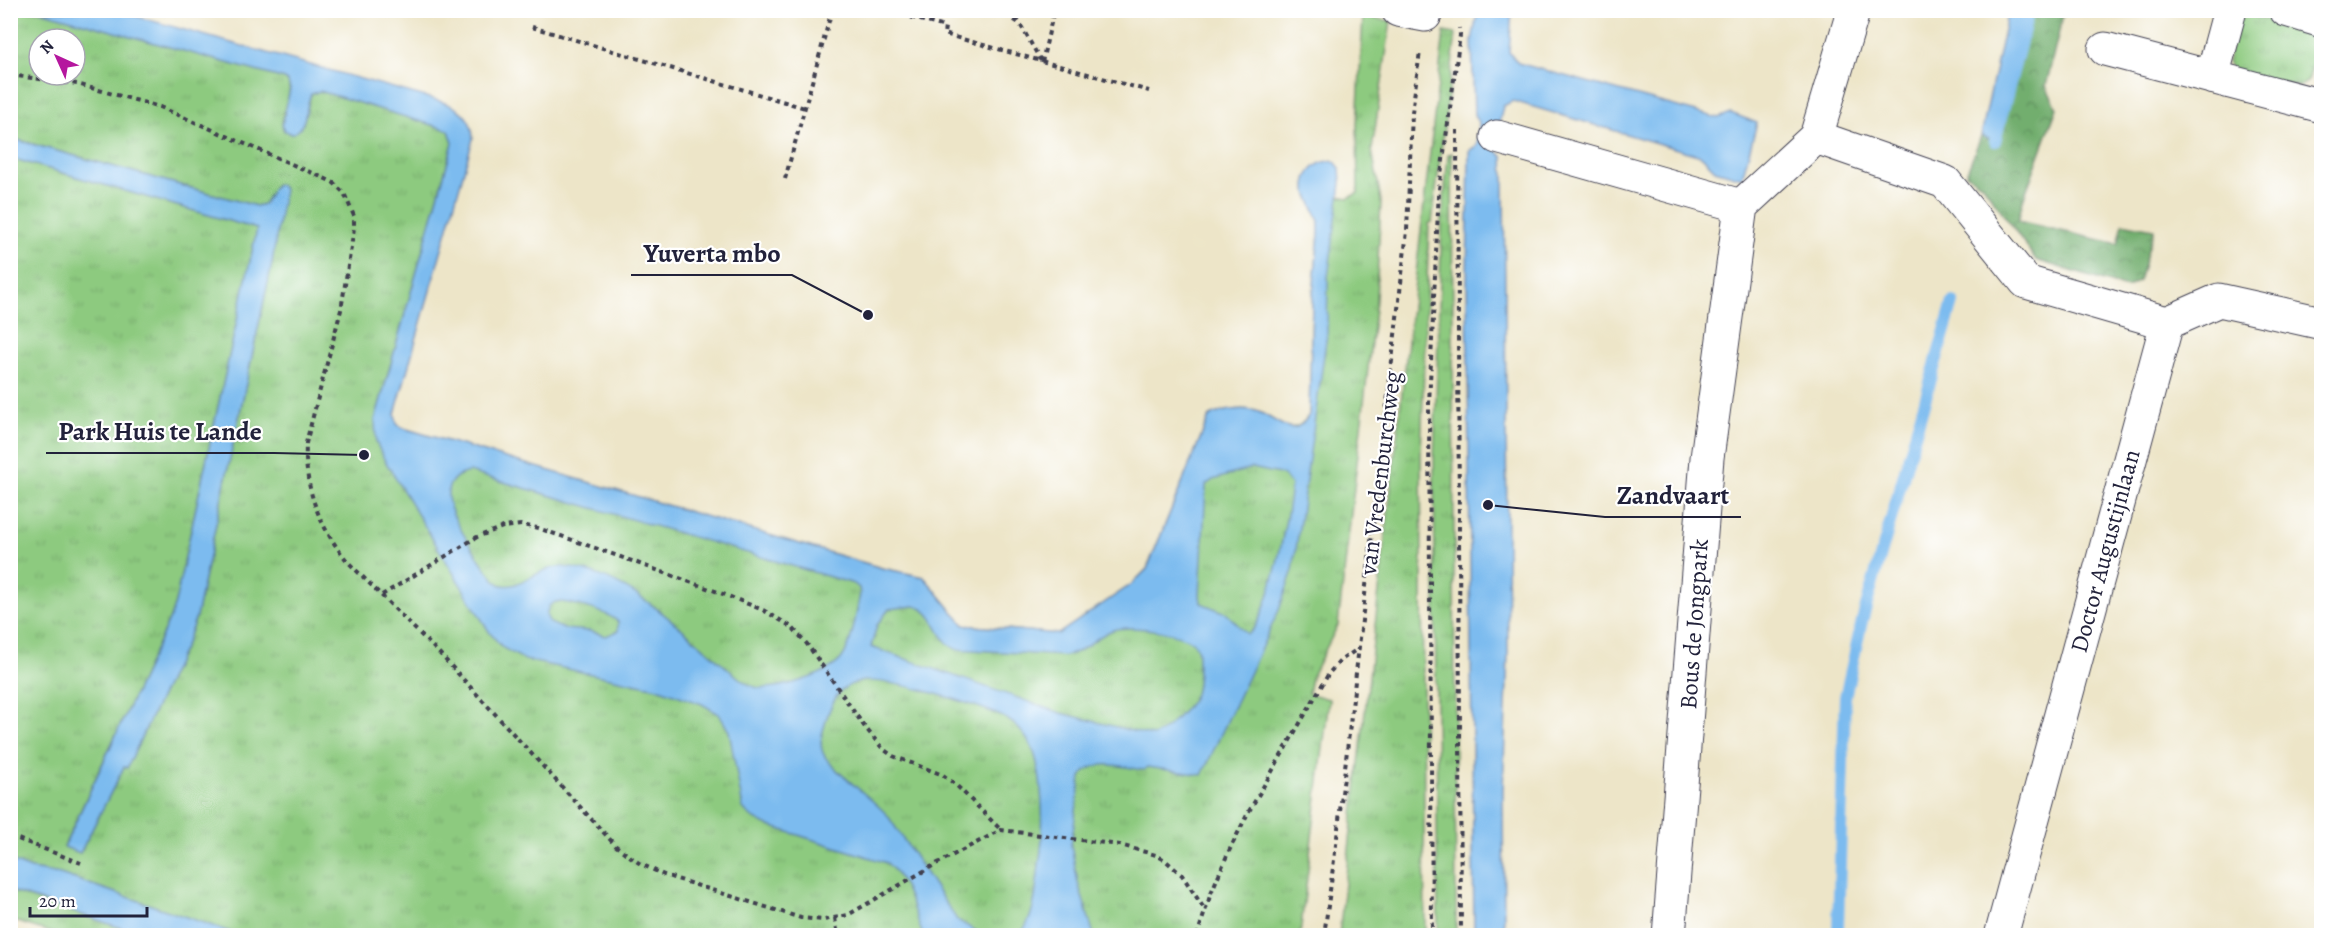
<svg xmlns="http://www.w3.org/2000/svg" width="2332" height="946" font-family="Alegreya,serif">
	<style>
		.grass { fill: url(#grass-tufts); stroke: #58765d; stroke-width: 1.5; fill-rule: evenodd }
		.forest { fill: url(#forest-crowns); stroke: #4a6854; stroke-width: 1.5 }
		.water { fill: #7cbbef; stroke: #4f6e95; stroke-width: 1.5; fill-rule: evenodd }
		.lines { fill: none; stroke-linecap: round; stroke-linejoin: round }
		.stream { stroke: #7cbbef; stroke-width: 12 }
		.minor-casing { stroke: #403f50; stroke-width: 35 }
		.path { stroke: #403f50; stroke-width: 4; stroke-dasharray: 4.5 4.5; stroke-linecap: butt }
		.minor { stroke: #fff; stroke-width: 33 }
		.labels { text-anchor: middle; stroke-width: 4.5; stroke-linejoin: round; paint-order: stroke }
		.street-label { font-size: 24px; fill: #22223b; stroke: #fff }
		.leader { fill: none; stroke: #22223b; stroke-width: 2 }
		.callout-dot { fill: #22223b; stroke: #fff; stroke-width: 2 }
		.callout-label { font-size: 26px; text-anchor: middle; font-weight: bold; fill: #22223b; stroke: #fff; stroke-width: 4.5; stroke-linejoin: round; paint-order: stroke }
	</style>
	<defs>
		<pattern id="grass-tufts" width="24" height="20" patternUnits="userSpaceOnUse" patternTransform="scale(1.5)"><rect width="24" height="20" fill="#8dca7f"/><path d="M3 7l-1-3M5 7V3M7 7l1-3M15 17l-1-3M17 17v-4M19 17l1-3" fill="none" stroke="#79ad6f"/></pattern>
		<pattern id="forest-crowns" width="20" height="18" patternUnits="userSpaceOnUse" patternTransform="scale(1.5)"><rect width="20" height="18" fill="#72ae6e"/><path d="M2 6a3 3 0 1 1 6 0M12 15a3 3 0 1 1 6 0" fill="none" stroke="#5d8d5c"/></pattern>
	</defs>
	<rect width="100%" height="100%" fill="#fff"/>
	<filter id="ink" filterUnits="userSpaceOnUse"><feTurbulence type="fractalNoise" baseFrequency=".0167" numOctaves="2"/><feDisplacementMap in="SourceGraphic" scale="12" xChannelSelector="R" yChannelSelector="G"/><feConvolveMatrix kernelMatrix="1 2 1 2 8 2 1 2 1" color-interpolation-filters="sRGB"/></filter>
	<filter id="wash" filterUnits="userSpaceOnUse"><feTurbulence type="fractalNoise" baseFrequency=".008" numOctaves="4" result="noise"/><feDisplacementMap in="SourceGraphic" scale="24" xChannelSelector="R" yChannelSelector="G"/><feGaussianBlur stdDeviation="1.35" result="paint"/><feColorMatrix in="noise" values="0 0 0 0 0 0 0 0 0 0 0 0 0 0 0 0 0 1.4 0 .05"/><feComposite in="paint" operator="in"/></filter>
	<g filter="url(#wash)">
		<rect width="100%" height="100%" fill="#ede5c8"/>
		<g class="grass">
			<path d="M 10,11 L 40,11 L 285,79 L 288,82 C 294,98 277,114 284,131 L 303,124 L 311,94 L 320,91 L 449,130 L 453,143 L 375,420 L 395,414 L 395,422 L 403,428 L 882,568 L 924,577 L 964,625 L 1058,634 L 1132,584 L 1147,569 L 1209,417 C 1220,410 1244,407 1256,411 C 1278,418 1291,442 1309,415 L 1312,304 L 1319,234 L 1319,221 L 1306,190 L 1306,179 L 1316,166 L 1332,160 L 1340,168 L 1339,196 L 1348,198 L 1358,193 L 1357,125 L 1363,17 L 1391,21 L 1372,150 L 1381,201 L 1376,300 L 1338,625 L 1311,678 L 1308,693 L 1329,699 L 1300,935 L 239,935 L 60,874 L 31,869 L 11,861 L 11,158 L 257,229 L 175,603 L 170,618 L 64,846 L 80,853 L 124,767 L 127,768 L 185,646 L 196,617 L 272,263 L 283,187 L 275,185 L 264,204 L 256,206 L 11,138 ZM 39,39 L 75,39 L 75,75 L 39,75 Z"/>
			<path d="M 2249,15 L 2314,32 L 2319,42 L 2308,81 L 2299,87 L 2232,70 L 2227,62 L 2239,19 Z"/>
			<path d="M 1444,32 L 1456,34 L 1432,222 L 1429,224 L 1421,454 L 1425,935 L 1339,935 Z"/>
			<path d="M 1452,153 L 1456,935 L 1438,936 L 1434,461 L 1442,220 L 1448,155 Z"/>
			<path d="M 10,891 L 142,935 L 59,935 L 11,920 Z"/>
		</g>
		<path class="forest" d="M 2029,11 L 2064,11 L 2046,86 L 2057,108 L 2023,200 L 2018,221 L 2118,244 L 2123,223 L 2154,229 L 2139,281 L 2126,288 L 2036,260 L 1983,185 L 1966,174 L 1981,136 L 1995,140 Z"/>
		<g class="water">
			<path d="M 40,11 L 117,11 L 433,99 C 455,105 473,114 473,139 L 395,414 L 397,424 L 403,428 L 882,568 L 924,577 L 964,625 L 1058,634 L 1132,584 L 1147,569 L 1209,417 C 1220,410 1244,407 1256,411 C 1277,418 1293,443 1309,415 L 1312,304 L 1319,234 L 1319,221 L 1306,190 L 1306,179 C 1311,167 1322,159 1335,162 L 1340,168 L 1341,183 L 1328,277 L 1327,334 L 1293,570 L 1279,610 L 1202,775 L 1147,767 L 1144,770 C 1125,768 1093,756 1081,777 L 1071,845 L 1078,883 L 1094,935 L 1019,935 C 1037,917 1036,882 1040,858 C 1044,831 1044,765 1029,742 C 1024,734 1015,724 1007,719 C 984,706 883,675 858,682 C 839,687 833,700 827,717 C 824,729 818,741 823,753 C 830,769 873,798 888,816 L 957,920 L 983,935 L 923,935 C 913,911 907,881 887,863 L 766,825 L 751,817 L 743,808 L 729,731 L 719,714 L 702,704 L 657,688 L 525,660 L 503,648 L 490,633 L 385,461 L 376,442 L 375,420 L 453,143 L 449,130 L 320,91 L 311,94 C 305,108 307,130 291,134 L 284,130 L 282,125 L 290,89 L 288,82 L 285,79 ZM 1252,468 L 1284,475 L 1291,485 C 1289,509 1269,626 1247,634 L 1226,613 L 1201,603 L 1200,595 L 1206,485 L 1213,480 ZM 469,472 L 854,584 L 859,588 L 860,594 C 857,610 852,645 842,658 C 829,675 781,689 760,688 C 751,687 745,683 739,678 C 689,637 630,572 563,567 C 540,565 518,592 499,584 C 488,574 481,561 473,549 C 460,529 426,481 469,472 ZM 555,602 C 569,601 609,612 618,622 L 618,631 L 606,636 L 590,631 L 564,629 L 550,623 L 546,615 L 549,606 ZM 914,606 C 936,609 937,641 956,649 L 1064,656 C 1084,653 1095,636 1113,630 C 1129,624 1188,632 1197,647 C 1199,657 1198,685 1195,694 C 1190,706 1164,734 1152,736 L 1061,713 L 871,647 L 877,625 L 889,609 Z"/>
			<path d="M 1478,11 L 1512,11 L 1509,52 L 1518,63 L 1718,118 L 1731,113 L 1757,123 L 1742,178 L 1715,170 L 1701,156 L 1513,101 L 1503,106 L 1494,148 L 1503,157 L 1504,178 L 1508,653 L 1503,791 L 1504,936 L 1474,935 L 1467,283 L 1469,151 L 1477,145 L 1479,123 L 1474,116 L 1472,40 Z"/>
			<path d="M 2008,11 L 2029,11 L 1995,141 L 1981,136 Z"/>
			<path d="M 10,138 L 256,206 L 264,204 L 275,185 L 280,185 L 284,189 L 272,263 L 196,617 L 185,646 L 127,768 L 124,767 L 80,853 L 64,847 L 170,618 L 175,603 L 257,229 L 11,158 Z"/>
			<path d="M 11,861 L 31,869 L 60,874 L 239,935 L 142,935 L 11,891 Z"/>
		</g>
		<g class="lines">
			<g class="stream">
				<path d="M 1995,141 L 2029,10"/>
				<path d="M 1838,928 L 1845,697 L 1862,621 L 1953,302"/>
			</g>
		</g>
	</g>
	<g filter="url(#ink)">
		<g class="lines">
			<defs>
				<g id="minor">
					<path d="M 1398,10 L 1425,15 L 1426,10"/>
					<path d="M 2286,10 L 2322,21"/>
					<path d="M 2105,49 L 2322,106"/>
					<path d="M 2212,77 L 2230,10"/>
					<path d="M 1497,137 L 1741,206"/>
					<path d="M 1816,137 L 1853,12 L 1851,10"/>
					<path d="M 1669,936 L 1707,458 L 1741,206 L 1816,137 L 1945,182 L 2026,282 L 2167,323"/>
					<path d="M 2001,936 L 2167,323 L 2219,300 L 2322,323"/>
				</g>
			</defs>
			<use href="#minor" class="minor-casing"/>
			<g class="path">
				<path d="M 885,10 L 945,27 L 944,34 L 1149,91"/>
				<path d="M 999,10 L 1019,23"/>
				<path d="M 1012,10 L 1041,61"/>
				<path d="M 532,27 L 805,108"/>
				<path d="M 1042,62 L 1054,10"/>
				<path d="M 10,75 L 77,84 L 160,107 L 326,179 L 334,183 L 344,193 L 354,216 L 354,228 L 341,310 L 306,443 C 304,488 319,527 348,562 L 441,655 L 616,846 L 639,863 L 664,875 L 801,918 L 824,920 L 848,915 L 936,864 L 1001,830 L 1120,845 L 1156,855 L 1165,860 L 1182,875 L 1205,910"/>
				<path d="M 1457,130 L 1461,936"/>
				<path d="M 785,179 L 832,10"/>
				<path d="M 382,595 L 477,537 L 503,527 L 521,525 L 538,528 L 601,550 L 718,592 L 763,610 L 792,627 L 807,644 L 864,726 L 883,749 L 893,756 L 943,775 L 956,785 L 1001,830"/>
				<path d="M 10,836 L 81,863"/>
				<path d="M 835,918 L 838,936"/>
				<path d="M 1197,936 L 1211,893 L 1228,853 L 1248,813 L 1329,673 L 1341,660 L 1359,648"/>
				<path d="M 1324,936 L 1337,837 L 1407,231 L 1412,113 L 1420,51"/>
				<path d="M 1432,936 L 1429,404 L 1439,189 L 1460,35 L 1459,28"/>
			</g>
			<use href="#minor" class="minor"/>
		</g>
	</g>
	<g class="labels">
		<g class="street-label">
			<text transform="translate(1380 473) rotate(-83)" y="8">van Vredenburchweg</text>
			<text transform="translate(2105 551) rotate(-75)" y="8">Doctor Augustijnlaan</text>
			<text transform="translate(1694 624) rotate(-86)" y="8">Bous de Jongpark</text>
		</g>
	</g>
	<path class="leader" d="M868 315L792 275H631M364 455L274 453H46M1488 505L1605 517H1741"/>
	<g class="callout-dot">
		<circle cx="868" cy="315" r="6"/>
		<circle cx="364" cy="455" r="6"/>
		<circle cx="1488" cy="505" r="6"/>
	</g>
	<g class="callout-label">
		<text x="712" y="262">Yuverta mbo</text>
		<text x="160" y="440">Park Huis te Lande</text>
		<text x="1673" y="504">Zandvaart</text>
	</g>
	<rect width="2332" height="946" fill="none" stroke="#fff" stroke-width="36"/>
	<g transform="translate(57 57) rotate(315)"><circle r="28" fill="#ffffff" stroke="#a7a7b1" stroke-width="1.5"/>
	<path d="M0-4.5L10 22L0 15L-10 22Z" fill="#b5179e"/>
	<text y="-9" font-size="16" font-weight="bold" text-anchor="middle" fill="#22223b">N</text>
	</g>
	<path d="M30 907v9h117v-9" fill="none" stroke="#22223b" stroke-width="3"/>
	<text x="39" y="907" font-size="18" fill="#22223b" stroke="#ffffff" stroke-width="4.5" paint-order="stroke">20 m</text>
</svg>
